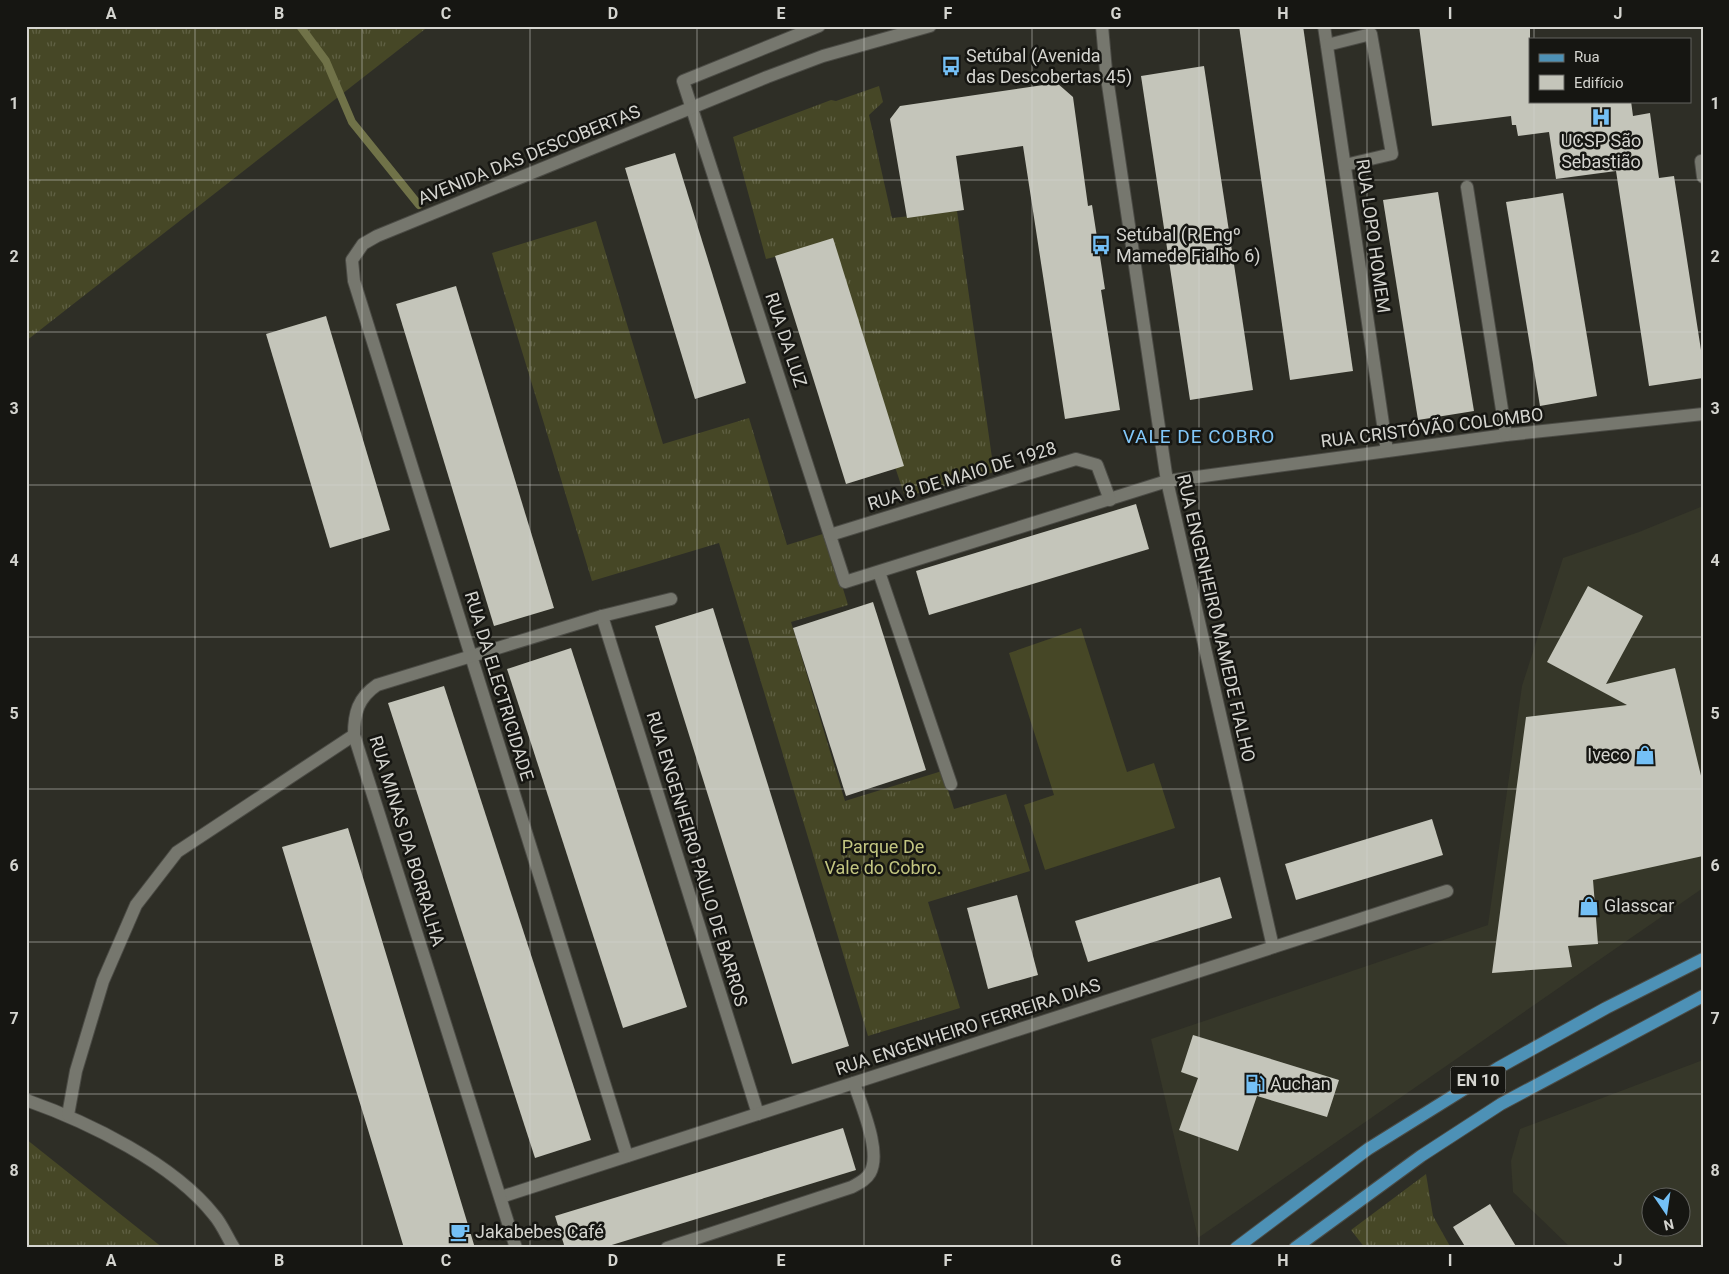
<svg xmlns="http://www.w3.org/2000/svg" width="1729" height="1274" font-family="Roboto,sans-serif">
	<style>
		.built { fill: #363729; fill-rule: evenodd }
		.grass { fill: url(#grass-tufts) }
		.pitch { fill: #464726 }
		.lines { fill: none; stroke-linecap: round; stroke-linejoin: round }
		.stream { stroke: #707248; stroke-width: 8 }
		.building { fill: #c4c5ba }
		.minor-casing { stroke: #4b4b45; stroke-width: 14 }
		.major-casing { stroke: #4b4b45; stroke-width: 14 }
		.minor { stroke: #76776e; stroke-width: 12 }
		.major { stroke: #4d91b6; stroke-width: 12 }
		.grid { fill: none; stroke: #d5d5d0; stroke-width: 1; stroke-opacity: 0.55 }
		.labels { text-anchor: middle; stroke-width: 5; stroke-linejoin: round; paint-order: stroke }
		.shield { fill: #161612; stroke: #9c9c97; stroke-width: 1 }
		.shield-label { font-size: 16px; font-weight: bold; fill: #d5d5d0 }
		.poi-label { font-size: 18px; fill: #d5d5d0; stroke: #161612; text-anchor: start }
		.street-label { font-size: 18px; fill: #d5d5d0; stroke: #161612 }
		.park-label { font-size: 18px; fill: #c3c681; stroke: #161612 }
		.neighbourhood-label { font-size: 19px; letter-spacing: 1px; fill: #82c8fa; stroke: #161612 }
		.neatline { fill: none; stroke: #d5d5d0; stroke-width: 2 }
		.grid-label { font-size: 16px; text-anchor: middle; font-weight: bold; fill: #d5d5d0 }
	</style>
	<defs>
		<pattern id="grass-tufts" width="24" height="20" patternUnits="userSpaceOnUse" patternTransform="scale(1.25)"><rect width="24" height="20" fill="#464726"/><path d="M3 7l-1-3M5 7V3M7 7l1-3M15 17l-1-3M17 17v-4M19 17l1-3" fill="none" stroke="#606144"/></pattern>
	</defs>
	<rect width="100%" height="100%" fill="#2e2e26"/>
	<g class="built">
		<path d="M 1703,506 L 1703,888 L 1198,1238 L 1151,1039 L 1488,925 L 1522,686 L 1563,558 L 1639,532 Z"/>
		<path d="M 1703,1060 L 1703,1248 L 1571,1248 L 1513,1192 L 1511,1161 L 1520,1129 ZM 1652,1196 L 1682,1196 L 1682,1226 L 1652,1226 Z"/>
	</g>
	<g class="grass">
		<path d="M 26,26 L 429,26 L 26,341 Z"/>
		<path d="M 879,86 L 883,102 L 869,115 L 892,218 L 957,211 L 994,472 L 905,497 L 822,246 L 766,259 L 733,137 L 831,100 L 836,101 Z"/>
		<path d="M 596,221 L 663,444 L 749,418 L 787,545 L 826,533 L 848,605 L 791,622 L 845,801 L 942,771 L 954,809 L 1006,794 L 1030,871 L 928,902 L 960,1008 L 868,1036 L 719,543 L 592,581 L 492,253 Z"/>
		<path d="M 26,1139 L 163,1248 L 26,1248 Z"/>
		<path d="M 1426,1174 L 1433,1216 L 1451,1248 L 1365,1248 L 1351,1230 Z"/>
	</g>
	<path class="pitch" d="M 1081,628 L 1127,772 L 1154,763 L 1175,828 L 1045,870 L 1024,805 L 1054,795 L 1009,653 Z"/>
	<g class="lines">
		<path class="stream" d="M 300,26 L 326,61 L 352,122 L 419,205"/>
	</g>
	<g class="building">
		<path d="M 1239,26 L 1303,26 L 1353,371 L 1290,380 Z"/>
		<path d="M 1419,26 L 1530,26 L 1530,101 L 1631,101 L 1633,116 L 1650,113 L 1659,178 L 1674,176 L 1703,363 L 1703,378 L 1649,386 L 1616,171 L 1556,179 L 1549,132 L 1518,136 L 1516,125 L 1512,125 L 1511,116 L 1432,126 Z"/>
		<path d="M 1204,66 L 1253,390 L 1190,400 L 1141,76 Z"/>
		<path d="M 1057,83 L 1073,97 L 1088,206 L 1092,205 L 1105,289 L 1101,290 L 1120,410 L 1065,419 L 1023,146 L 956,156 L 964,210 L 907,218 L 890,119 L 900,106 Z"/>
		<path d="M 675,153 L 746,383 L 695,399 L 625,168 Z"/>
		<path d="M 1438,192 L 1474,411 L 1418,420 L 1383,200 Z"/>
		<path d="M 1563,193 L 1597,396 L 1540,406 L 1506,202 Z"/>
		<path d="M 833,238 L 904,466 L 846,484 L 775,256 Z"/>
		<path d="M 456,286 L 554,608 L 494,626 L 396,304 Z"/>
		<path d="M 326,316 L 390,530 L 330,548 L 266,334 Z"/>
		<path d="M 1136,504 L 1149,549 L 929,615 L 916,571 Z"/>
		<path d="M 1588,586 L 1643,616 L 1606,684 L 1675,668 L 1703,784 L 1703,856 L 1593,880 L 1598,944 L 1568,946 L 1572,967 L 1492,973 L 1526,717 L 1627,705 L 1547,662 Z"/>
		<path d="M 873,602 L 926,770 L 846,796 L 793,628 Z"/>
		<path d="M 713,608 L 849,1046 L 792,1064 L 655,626 Z"/>
		<path d="M 571,648 L 687,1007 L 623,1028 L 507,669 Z"/>
		<path d="M 444,686 L 591,1140 L 535,1158 L 388,703 Z"/>
		<path d="M 1432,819 L 1443,855 L 1296,900 L 1285,864 Z"/>
		<path d="M 348,828 L 403,1010 L 475,1248 L 404,1248 L 282,847 Z"/>
		<path d="M 1220,877 L 1232,918 L 1088,962 L 1075,921 Z"/>
		<path d="M 1017,895 L 1038,975 L 988,989 L 967,908 Z"/>
		<path d="M 1193,1035 L 1339,1080 L 1327,1117 L 1257,1096 L 1238,1151 L 1179,1130 L 1198,1078 L 1181,1072 Z"/>
		<path d="M 843,1128 L 856,1170 L 602,1248 L 565,1248 L 555,1216 Z"/>
		<path d="M 1490,1204 L 1517,1248 L 1466,1248 L 1453,1227 Z"/>
	</g>
	<g class="lines">
		<defs>
			<g id="minor">
				<path d="M 819,26 L 683,81 L 845,582 L 1167,481 L 1506,435 L 1703,414"/>
				<path d="M 1102,26 L 1106,71 L 1167,481 L 1273,947"/>
				<path d="M 1324,26 L 1387,451"/>
				<path d="M 1327,45 L 1371,34 L 1392,154 L 1345,165"/>
				<path d="M 1701,161 L 1703,177"/>
				<path d="M 1467,187 L 1506,435"/>
				<path d="M 830,535 L 1076,459 L 1097,465 L 1110,500"/>
				<path d="M 879,572 L 951,784"/>
				<path d="M 602,616 L 758,1114"/>
				<path d="M 26,1100 C 88,1122 173,1163 214,1215 C 222,1224 227,1237 234,1248"/>
				<path d="M 68,1115 L 76,1071 L 103,981 L 136,905 L 177,852 L 354,735"/>
				<path d="M 627,1156 L 354,281 L 352,260 L 363,244 L 377,236 L 767,77 L 823,56 L 930,26"/>
				<path d="M 501,1197 L 1447,891"/>
				<path d="M 516,1248 L 354,735 C 354,713 358,698 377,685 L 602,616 L 671,599"/>
				<path d="M 667,1248 L 852,1187 C 859,1183 866,1180 870,1173 C 882,1152 861,1105 854,1083"/>
			</g>
			<g id="major">
				<path d="M 1236,1248 L 1368,1149 L 1498,1068 L 1606,1008 L 1703,959"/>
				<path d="M 1295,1248 L 1421,1156 L 1501,1104 L 1703,996"/>
			</g>
		</defs>
		<use href="#minor" class="minor-casing"/>
		<use href="#major" class="major-casing"/>
		<use href="#minor" class="minor"/>
		<use href="#major" class="major"/>
	</g>
	<path class="grid" d="M 195,26 L 195,1248M 362,26 L 362,1248M 530,26 L 530,1248M 697,26 L 697,1248M 864,26 L 864,1248M 1032,26 L 1032,1248M 1199,26 L 1199,1248M 1367,26 L 1367,1248M 1534,26 L 1534,39M 1534,101 L 1534,1248M 26,180 L 1703,180M 26,332 L 1703,332M 26,485 L 1703,485M 26,637 L 1703,637M 26,789 L 1703,789M 26,942 L 1703,942M 26,1094 L 1703,1094"/>
	<defs>
		<symbol id="bus-bare" viewBox="-9 -9 18 18"><path d="M-5-6H5V4H4V6H2V4H-2V6H-4V4H-5ZM-3.5-4V0h7V-4ZM-3.5 1.2v1.5H-2V1.2ZM2 1.2v1.5H3.5V1.2Z" fill="#74c0f6" stroke="#161612" stroke-width="2.5" paint-order="stroke"/></symbol>
		<symbol id="hospital-bare" viewBox="-9 -9 18 18"><path d="M-5-5h3v3.5h4V-5h3V5h-3V1.5h-4V5h-3Z" fill="#74c0f6" stroke="#161612" stroke-width="2.5" paint-order="stroke"/></symbol>
		<symbol id="shop-bare" viewBox="-9 -9 18 18"><path d="M-5-2.5h2.3a2.7 3.5 0 0 1 5.4 0H5L5.5 6h-11ZM-1.5-2.5h3a1.5 2.3 0 0 0-3 0Z" fill="#74c0f6" stroke="#161612" stroke-width="2.5" paint-order="stroke"/></symbol>
		<symbol id="fuel-bare" viewBox="-9 -9 18 18"><path d="M-5.5-6h7V0h2V4h1.3V-2.5L3-4.5l.8-.8L6-3V5H2.5V1h-1V6h-7ZM-4.2-4.7v3.2H.2V-4.7Z" fill="#74c0f6" stroke="#161612" stroke-width="2.5" paint-order="stroke"/></symbol>
		<symbol id="cafe-bare" viewBox="-9 -9 18 18"><path d="M-5.5-4.5H6V0H3Q3 3.5 0 3.5H-2.5Q-5.5 3.5-5.5 0ZM3-3.2v2h1.7v-2ZM-6 4.5H4V6H-6Z" fill="#74c0f6" stroke="#161612" stroke-width="2.5" paint-order="stroke"/></symbol>
	</defs>
	<g fill-rule="evenodd">
		<use href="#bus-bare" x="937" y="52" width="28" height="28"/>
		<use href="#hospital-bare" x="1587" y="103" width="28" height="28"/>
		<use href="#bus-bare" x="1087" y="231" width="28" height="28"/>
		<use href="#shop-bare" x="1631" y="741" width="28" height="28"/>
		<use href="#shop-bare" x="1575" y="892" width="28" height="28"/>
		<use href="#fuel-bare" x="1241" y="1070" width="28" height="28"/>
		<use href="#cafe-bare" x="446" y="1218" width="28" height="28"/>
	</g>
	<g class="labels">
		<rect class="shield" x="1450.5" y="1066.5" width="55" height="27" rx="4"/>
		<g class="shield-label">
			<text x="1478" y="1086">EN 10</text>
		</g>
		<g class="poi-label">
			<text x="966" y="62">Setúbal (Avenida<tspan x="966" dy="21">das Descobertas 45)</tspan></text>
			<text x="1601" y="147" text-anchor="middle">UCSP São<tspan x="1601" dy="21">Sebastião</tspan></text>
			<text x="1116" y="241">Setúbal (R Engº<tspan x="1116" dy="21">Mamede Fialho 6)</tspan></text>
			<text x="1630" y="761" text-anchor="end">Iveco</text>
			<text x="1604" y="912">Glasscar</text>
			<text x="1270" y="1090">Auchan</text>
			<text x="475" y="1238">Jakabebes Café</text>
		</g>
		<g class="street-label">
			<text transform="translate(529 155) rotate(-22)" y="6">AVENIDA DAS DESCOBERTAS</text>
			<text transform="translate(1373 236) rotate(82)" y="6">RUA LOPO HOMEM</text>
			<text transform="translate(786 340) rotate(72)" y="6">RUA DA LUZ</text>
			<text transform="translate(1432 428) rotate(-7)" y="6">RUA CRISTÓVÃO COLOMBO</text>
			<text transform="translate(962 476) rotate(-17)" y="6">RUA 8 DE MAIO DE 1928</text>
			<text transform="translate(1216 618) rotate(77)" y="6">RUA ENGENHEIRO MAMEDE FIALHO</text>
			<text transform="translate(499 686) rotate(73)" y="6">RUA DA ELECTRICIDADE</text>
			<text transform="translate(407 841) rotate(73)" y="6">RUA MINAS DA BORRALHA</text>
			<text transform="translate(697 859) rotate(73)" y="6">RUA ENGENHEIRO PAULO DE BARROS</text>
			<text transform="translate(968 1027) rotate(-18)" y="6">RUA ENGENHEIRO FERREIRA DIAS</text>
		</g>
		<g class="park-label">
			<text x="883" y="853">Parque De<tspan x="883" dy="21">Vale do Cobro.</tspan></text>
		</g>
		<g class="neighbourhood-label">
			<text x="1199" y="443">VALE DE COBRO</text>
		</g>
	</g>
	<rect width="1729" height="1274" fill="none" stroke="#161612" stroke-width="55"/>
	<rect x="1529" y="38" width="162" height="65" fill="#161612" stroke="#62625e"/>
	<rect x="1539" y="54" width="25" height="8" fill="#4d91b6" stroke="#62625e"/>
	<text x="1574" y="62" font-size="15" fill="#d5d5d0">Rua</text>
	<rect x="1539" y="75" width="25" height="15" fill="#c4c5ba" stroke="#62625e"/>
	<text x="1574" y="88" font-size="15" fill="#d5d5d0">Edifício</text>
	<g transform="translate(1666 1212) rotate(167)"><circle r="24" fill="#161612" stroke="#62625e"/>
	<path d="M0-4L9 19L0 12L-9 19Z" fill="#74c0f6"/>
	<text y="-8" font-size="14" font-weight="bold" text-anchor="middle" fill="#d5d5d0">N</text>
	</g>
	<rect x="28" y="28" width="1674" height="1218" class="neatline"/>
	<g class="grid-label">
		<text x="111" y="19">A</text>
		<text x="279" y="19">B</text>
		<text x="446" y="19">C</text>
		<text x="613" y="19">D</text>
		<text x="781" y="19">E</text>
		<text x="948" y="19">F</text>
		<text x="1116" y="19">G</text>
		<text x="1283" y="19">H</text>
		<text x="1450" y="19">I</text>
		<text x="1618" y="19">J</text>
		<text x="14" y="109">1</text>
		<text x="1715" y="109">1</text>
		<text x="14" y="262">2</text>
		<text x="1715" y="262">2</text>
		<text x="14" y="414">3</text>
		<text x="1715" y="414">3</text>
		<text x="14" y="566">4</text>
		<text x="1715" y="566">4</text>
		<text x="14" y="719">5</text>
		<text x="1715" y="719">5</text>
		<text x="14" y="871">6</text>
		<text x="1715" y="871">6</text>
		<text x="14" y="1024">7</text>
		<text x="1715" y="1024">7</text>
		<text x="14" y="1176">8</text>
		<text x="1715" y="1176">8</text>
		<text x="111" y="1266">A</text>
		<text x="279" y="1266">B</text>
		<text x="446" y="1266">C</text>
		<text x="613" y="1266">D</text>
		<text x="781" y="1266">E</text>
		<text x="948" y="1266">F</text>
		<text x="1116" y="1266">G</text>
		<text x="1283" y="1266">H</text>
		<text x="1450" y="1266">I</text>
		<text x="1618" y="1266">J</text>
	</g>
</svg>
